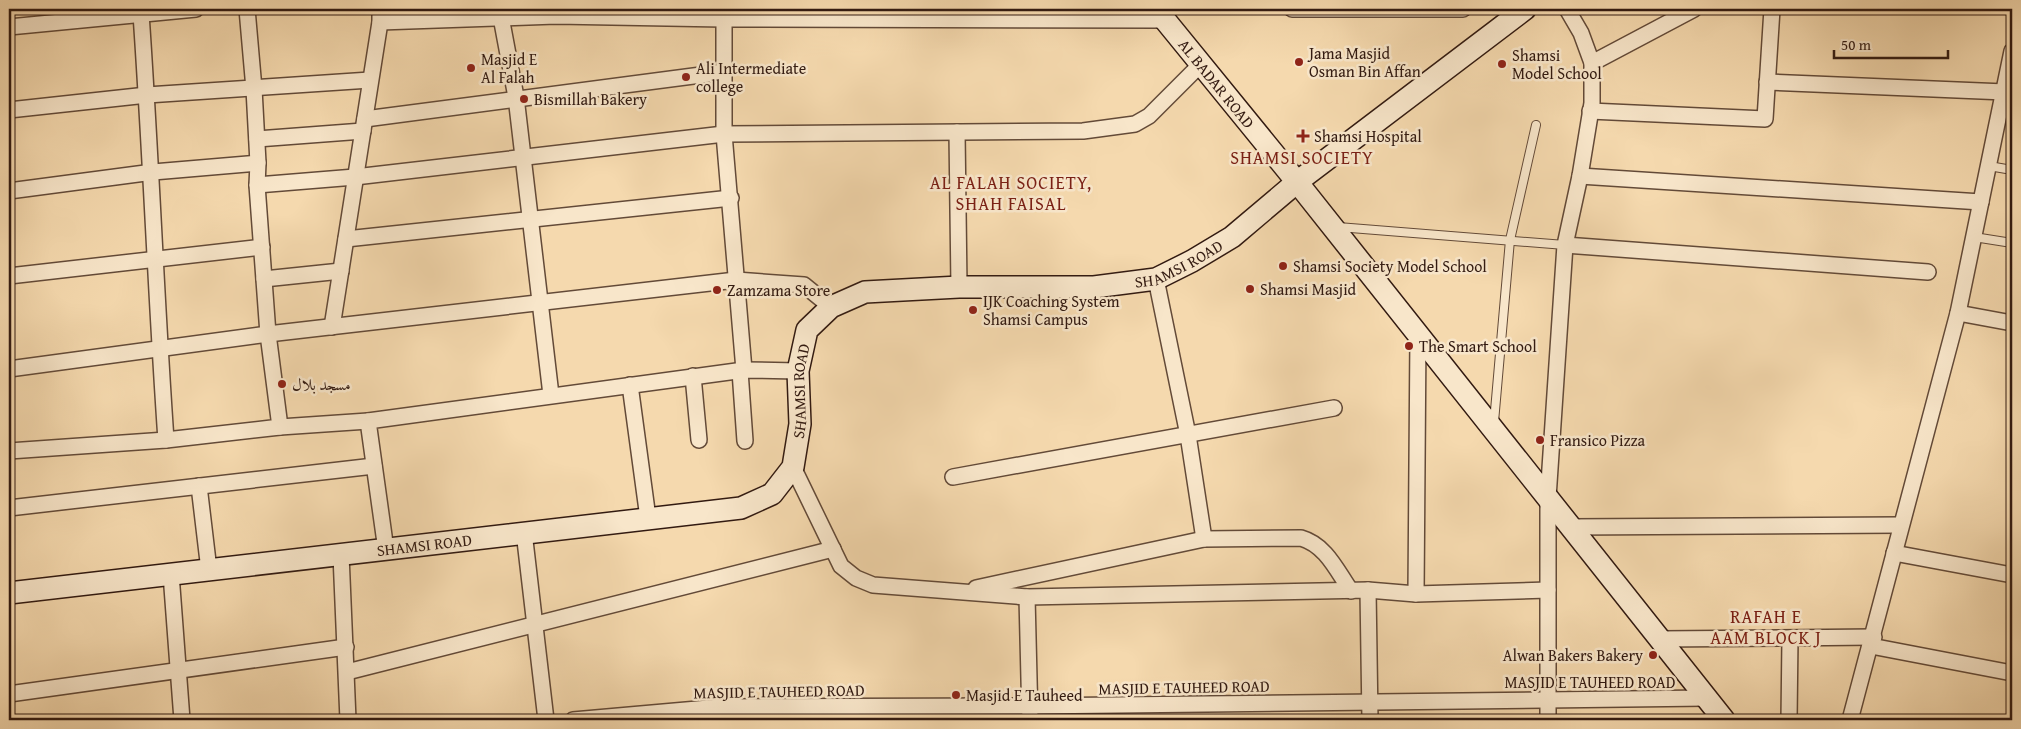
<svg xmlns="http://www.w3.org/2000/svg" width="2021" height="729" font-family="'Gentium Book Plus',Amiri,serif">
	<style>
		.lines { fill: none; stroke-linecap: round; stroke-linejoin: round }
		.lane-casing { stroke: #634a38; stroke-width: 10 }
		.street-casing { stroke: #634a38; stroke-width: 18 }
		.secondary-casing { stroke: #321a11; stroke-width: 24 }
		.lane { stroke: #f8e6ca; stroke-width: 8 }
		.street { stroke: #f8e6ca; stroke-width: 15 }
		.secondary { stroke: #f8e6ca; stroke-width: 21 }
		.poi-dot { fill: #8f2418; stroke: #f8e6ca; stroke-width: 2 }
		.labels { text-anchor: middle; stroke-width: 5; stroke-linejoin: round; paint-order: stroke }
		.poi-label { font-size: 16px; fill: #321a11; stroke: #f8e6ca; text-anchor: start }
		.street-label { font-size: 16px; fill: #321a11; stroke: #f8e6ca }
		.neighbourhood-label { font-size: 18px; letter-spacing: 1px; fill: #7a1f14; stroke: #f8e6ca }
	</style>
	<rect width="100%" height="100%" fill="#f5d9ae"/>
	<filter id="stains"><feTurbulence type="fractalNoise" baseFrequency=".004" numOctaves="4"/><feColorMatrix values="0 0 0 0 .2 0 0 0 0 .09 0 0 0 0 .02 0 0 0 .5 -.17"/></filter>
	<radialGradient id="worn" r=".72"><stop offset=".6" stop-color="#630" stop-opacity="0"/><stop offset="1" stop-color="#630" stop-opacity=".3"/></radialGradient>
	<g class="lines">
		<defs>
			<g id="lane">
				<path d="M 1989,166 L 2012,170"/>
				<path d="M 1338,227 L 1565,245"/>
				<path d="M 1974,237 L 2012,243"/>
				<path d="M 1494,422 L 1510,240 L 1536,125"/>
			</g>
			<g id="street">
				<path d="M 1292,9 L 1463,9"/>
				<path d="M 724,10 L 724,134 L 744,370"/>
				<path d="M 141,14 C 151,156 156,298 166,440"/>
				<path d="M 501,17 L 516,97 L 551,395"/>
				<path d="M 380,22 L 556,16 L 723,19 L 1165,20"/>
				<path d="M 9,27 L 196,9"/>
				<path d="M 1592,63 L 1694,9"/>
				<path d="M 1767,82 L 2005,92"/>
				<path d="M 9,110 L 147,95 L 370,80"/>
				<path d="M 1590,111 L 1765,119 L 1772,9"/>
				<path d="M 365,119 L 724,72"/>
				<path d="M 957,132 L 959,287"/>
				<path d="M 257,139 L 363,131"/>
				<path d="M 1580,176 L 1981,202"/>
				<path d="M 257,185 L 355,177 L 724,134 L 1083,131 L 1135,124 L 1149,116 L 1201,64"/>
				<path d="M 9,191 L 153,172 L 258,163"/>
				<path d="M 346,239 L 731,198"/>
				<path d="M 1565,245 L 1928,272"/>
				<path d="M 9,276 L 262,247"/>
				<path d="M 264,279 L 341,271"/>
				<path d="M 1156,279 L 1188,435 L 1204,539"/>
				<path d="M 1958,313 L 2012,323"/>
				<path d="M 332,327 L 380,22 L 380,9"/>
				<path d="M 9,369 L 268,334 L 736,280 L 804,285 L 831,307"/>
				<path d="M 740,371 L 745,441"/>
				<path d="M 693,376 L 699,440"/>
				<path d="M 630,385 L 648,518"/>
				<path d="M 280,427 L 368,421"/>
				<path d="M 9,451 L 166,440 L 280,427 L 268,334 L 257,185 L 258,163 L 254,89 L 247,9"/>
				<path d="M 793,467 L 841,566 L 856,578 L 873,585 L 1027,597 L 1368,590 L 1416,594 L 1548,590"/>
				<path d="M 953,477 L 1334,408"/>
				<path d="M 199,486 L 209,570"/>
				<path d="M 9,508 L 374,466"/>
				<path d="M 1571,527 L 1901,525"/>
				<path d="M 524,532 L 546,720"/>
				<path d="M 386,550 L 368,421 L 744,370 L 798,371"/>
				<path d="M 1894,553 L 2012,575"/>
				<path d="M 341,555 L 348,720"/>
				<path d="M 171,574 L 182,720"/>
				<path d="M 976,588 L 1204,539 L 1301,538 C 1326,545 1337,571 1351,591"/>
				<path d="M 1368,590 L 1370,720"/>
				<path d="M 1416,594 L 1418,335"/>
				<path d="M 1027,597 L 1030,720"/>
				<path d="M 1660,639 L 1874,637"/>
				<path d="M 1871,646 L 2012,673"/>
				<path d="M 347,672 L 833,549"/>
				<path d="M 9,694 L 346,647"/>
				<path d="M 573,720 L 720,707 L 1029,706 L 1707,698"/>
				<path d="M 1548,720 L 1548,498 L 1565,245 L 1580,176 L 1592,103 L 1592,63 L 1581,33 L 1567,9"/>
				<path d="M 1789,720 L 1790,638"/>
				<path d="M 1850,720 L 1958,313 L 2012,51"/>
			</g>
			<g id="secondary">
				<path id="s1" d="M 1156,9 L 1297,182 L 1724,720"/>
				<path id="s2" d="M 9,593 L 741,508 L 772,494 L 793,467 L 800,424 L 798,371 L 807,330 L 831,307 L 865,292 L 959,287 L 1094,287 L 1156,279 L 1192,261 L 1232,237 L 1297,182 L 1525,9"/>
			</g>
		</defs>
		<use href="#lane" class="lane-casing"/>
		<use href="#street" class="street-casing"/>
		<use href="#secondary" class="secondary-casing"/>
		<use href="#lane" class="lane"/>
		<use href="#street" class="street"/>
		<use href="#secondary" class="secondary"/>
	</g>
	<g class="poi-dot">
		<circle cx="1299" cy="62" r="5"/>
		<circle cx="1502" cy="64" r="5"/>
		<circle cx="471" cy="68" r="5"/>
		<circle cx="686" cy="77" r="5"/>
		<circle cx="524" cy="99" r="5"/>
		<path d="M1300.5 128.5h5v5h5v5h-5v5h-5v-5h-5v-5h5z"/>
		<circle cx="1283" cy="266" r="5"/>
		<circle cx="1250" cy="289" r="5"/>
		<circle cx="717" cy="290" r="5"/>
		<circle cx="973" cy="310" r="5"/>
		<circle cx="1409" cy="346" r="5"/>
		<circle cx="282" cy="384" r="5"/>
		<circle cx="1540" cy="440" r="5"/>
		<circle cx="1653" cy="655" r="5"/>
		<circle cx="956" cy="695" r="5"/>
	</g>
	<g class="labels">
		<g class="poi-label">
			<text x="1309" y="59">Jama Masjid<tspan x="1309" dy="18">Osman Bin Affan</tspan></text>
			<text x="1512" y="61">Shamsi<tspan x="1512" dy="18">Model School</tspan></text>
			<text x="481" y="65">Masjid E<tspan x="481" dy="18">Al Falah</tspan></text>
			<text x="696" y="74">Ali Intermediate<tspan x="696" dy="18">college</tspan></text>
			<text x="534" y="105">Bismillah Bakery</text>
			<text x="1314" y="142">Shamsi Hospital</text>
			<text x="1293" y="272">Shamsi Society Model School</text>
			<text x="1260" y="295">Shamsi Masjid</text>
			<text x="727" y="296">Zamzama Store</text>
			<text x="983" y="307">IJK Coaching System<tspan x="983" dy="18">Shamsi Campus</tspan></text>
			<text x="1419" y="352">The Smart School</text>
			<text x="292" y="390">مسجد بلال</text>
			<text x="1550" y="446">Fransico Pizza</text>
			<text x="1643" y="661" text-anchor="end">Alwan Bakers Bakery</text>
			<text x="966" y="701">Masjid E Tauheed</text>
		</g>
		<g class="street-label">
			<text dy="6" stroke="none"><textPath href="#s1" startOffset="96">AL BADAR ROAD</textPath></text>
			<text dy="6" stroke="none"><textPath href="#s2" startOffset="1332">SHAMSI ROAD</textPath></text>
			<text dy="6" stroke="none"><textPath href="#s2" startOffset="882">SHAMSI ROAD</textPath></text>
			<text dy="6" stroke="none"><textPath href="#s2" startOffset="418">SHAMSI ROAD</textPath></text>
			<text x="1590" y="688">MASJID E TAUHEED ROAD</text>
			<text transform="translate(1184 687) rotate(-1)" y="6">MASJID E TAUHEED ROAD</text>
			<text transform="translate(779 691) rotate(-1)" y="6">MASJID E TAUHEED ROAD</text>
		</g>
		<g class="neighbourhood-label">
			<text x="1302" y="164">SHAMSI SOCIETY</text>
			<text x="1011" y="189">AL FALAH SOCIETY,<tspan x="1011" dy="21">SHAH FAISAL</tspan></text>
			<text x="1766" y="623">RAFAH E<tspan x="1766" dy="21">AAM BLOCK J</tspan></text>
		</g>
	</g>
	<rect width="2021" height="729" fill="none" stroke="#f5d9ae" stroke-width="30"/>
	<rect x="10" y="10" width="2001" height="709" fill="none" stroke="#321a11" stroke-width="2.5"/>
	<rect x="15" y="15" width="1991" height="699" fill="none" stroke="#321a11"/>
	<path d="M1834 50v8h114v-8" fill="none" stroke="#321a11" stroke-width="2.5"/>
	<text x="1841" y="50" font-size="15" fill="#321a11" stroke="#f8e6ca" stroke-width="4" paint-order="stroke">50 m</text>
	<rect width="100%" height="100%" filter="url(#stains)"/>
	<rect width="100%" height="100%" fill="url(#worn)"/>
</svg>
